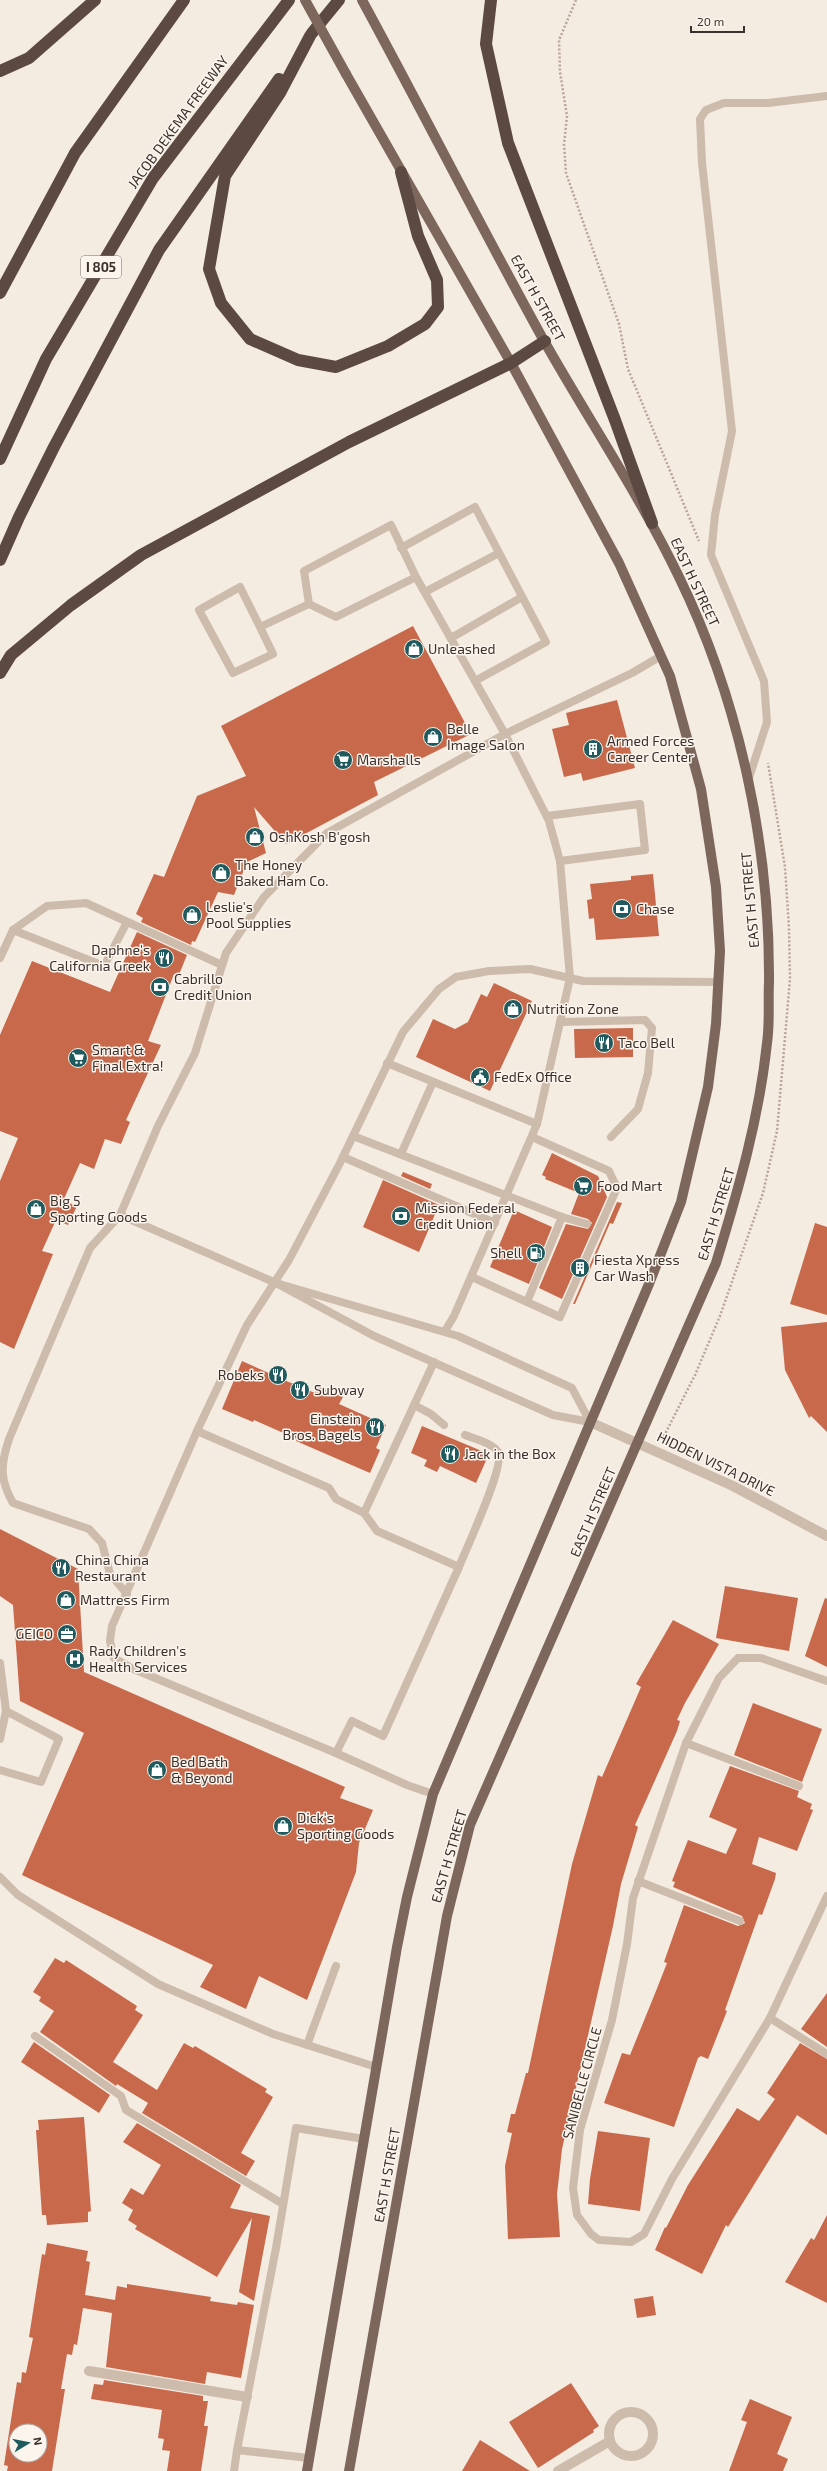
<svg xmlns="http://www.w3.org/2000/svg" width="827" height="2471" font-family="'Exo 2',sans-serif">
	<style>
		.building { fill: #c8694b; fill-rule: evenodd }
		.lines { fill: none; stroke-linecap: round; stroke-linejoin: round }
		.path { stroke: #b9a596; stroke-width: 2.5; stroke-dasharray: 2 2; stroke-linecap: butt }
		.service { stroke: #cdbbac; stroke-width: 8 }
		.minor { stroke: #cdbbac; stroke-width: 10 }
		.tertiary { stroke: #cdbbac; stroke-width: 10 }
		.primary { stroke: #7d675c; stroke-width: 10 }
		.motorway { stroke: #5c4a42; stroke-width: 12 }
		.primary-bridge { stroke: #7d675c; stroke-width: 10 }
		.labels { text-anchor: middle; stroke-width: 3; stroke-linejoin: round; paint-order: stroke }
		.shield { fill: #fbf5ee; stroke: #756b66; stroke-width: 1 }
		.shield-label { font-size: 13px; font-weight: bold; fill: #3b302b }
		.street-label { font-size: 14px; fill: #3b302b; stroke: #fbf5ee }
		.poi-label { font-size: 14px; fill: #3b302b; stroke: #fbf5ee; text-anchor: start }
	</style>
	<rect width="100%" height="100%" fill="#f4ebe1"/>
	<g class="building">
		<path d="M 413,626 L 471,734 L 374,782 L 378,795 L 286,844 L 254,807 L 266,853 L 247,862 L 234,895 L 218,892 L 195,942 L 192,941 L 191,945 L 141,922 L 143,918 L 136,914 L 154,874 L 164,877 L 197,796 L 246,776 L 221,726 Z"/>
		<path d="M 617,700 L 635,768 L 583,781 L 581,773 L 564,777 L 552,729 L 569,725 L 566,713 Z"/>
		<path d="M 653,874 L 659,936 L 596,940 L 594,918 L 589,919 L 587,900 L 592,899 L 590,884 L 631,880 L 631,876 Z"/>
		<path d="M 137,932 L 187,955 L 178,977 L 174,974 L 148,1041 L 161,1045 L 126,1120 L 130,1122 L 121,1144 L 105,1139 L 94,1169 L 80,1163 L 63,1201 L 77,1206 L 68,1225 L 56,1220 L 42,1251 L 53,1254 L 14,1349 L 0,1342 L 0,1181 L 18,1138 L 0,1131 L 0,1035 L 32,961 L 110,992 Z"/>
		<path d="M 494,983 L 532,1001 L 490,1091 L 416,1057 L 433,1019 L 455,1029 L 468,1022 L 481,994 L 487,997 Z"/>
		<path d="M 633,1028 L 633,1057 L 575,1058 L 574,1029 Z"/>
		<path d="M 552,1153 L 598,1176 L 607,1197 L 562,1299 L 539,1288 L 566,1224 L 588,1229 L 592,1223 L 588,1219 L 571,1214 L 579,1193 L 545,1179 L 546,1177 L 542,1175 Z"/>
		<path d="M 403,1172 L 432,1184 L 430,1189 L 401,1176 Z"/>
		<path d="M 383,1180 L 439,1205 L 419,1252 L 363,1227 Z"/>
		<path d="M 617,1202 L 622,1203 L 613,1224 L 610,1223 L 575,1304 L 573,1304 Z"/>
		<path d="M 514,1210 L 552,1227 L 529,1284 L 490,1267 Z"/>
		<path d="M 815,1223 L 827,1227 L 827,1315 L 790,1304 Z"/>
		<path d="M 827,1322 L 827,1432 L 811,1416 L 809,1418 L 785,1370 L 781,1327 Z"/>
		<path d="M 242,1361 L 271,1374 L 274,1367 L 287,1372 L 284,1380 L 315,1393 L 318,1386 L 343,1397 L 339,1404 L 386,1425 L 376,1448 L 380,1450 L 370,1473 L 296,1441 L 297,1439 L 254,1420 L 253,1422 L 222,1409 Z"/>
		<path d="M 422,1426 L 489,1454 L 476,1483 L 440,1466 L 437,1472 L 424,1466 L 427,1460 L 411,1453 Z"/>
		<path d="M 0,1529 L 78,1569 L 84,1672 L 345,1787 L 340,1798 L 373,1810 L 359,1843 L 356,1872 L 307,2000 L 259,1976 L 246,2009 L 200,1987 L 213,1965 L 22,1875 L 84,1733 L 20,1701 L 13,1605 L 0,1596 Z"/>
		<path d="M 725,1586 L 798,1598 L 789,1651 L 716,1638 Z"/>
		<path d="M 825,1598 L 827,1599 L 827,1667 L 805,1656 Z"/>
		<path d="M 673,1620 L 719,1644 L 685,1703 L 677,1720 L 680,1721 L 677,1731 L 635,1825 L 638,1827 L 621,1884 L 613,1926 L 562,2149 L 557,2194 L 560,2237 L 508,2239 L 505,2166 L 512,2133 L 507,2132 L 511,2114 L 515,2114 L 526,2073 L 528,2073 L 572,1864 L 598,1775 L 602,1777 L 641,1687 L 636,1684 Z"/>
		<path d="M 753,1703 L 822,1729 L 802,1782 L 734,1755 Z"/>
		<path d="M 730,1766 L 799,1791 L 797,1797 L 812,1804 L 810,1809 L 813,1810 L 797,1851 L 759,1837 L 752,1864 L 776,1873 L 775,1879 L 762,1915 L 759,1914 L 725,2010 L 727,2011 L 708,2059 L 701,2056 L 698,2058 L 674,2127 L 604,2103 L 622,2053 L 630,2055 L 656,1991 L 667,1963 L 664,1962 L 684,1905 L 738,1926 L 745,1923 L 742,1916 L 673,1887 L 675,1882 L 672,1881 L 688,1840 L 726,1854 L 737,1829 L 709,1817 Z"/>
		<path d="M 55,1958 L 64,1963 L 66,1960 L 137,2006 L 135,2010 L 143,2015 L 113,2062 L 157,2090 L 184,2043 L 193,2048 L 195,2046 L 267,2089 L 265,2092 L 273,2097 L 241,2153 L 255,2161 L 246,2176 L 142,2113 L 148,2103 L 117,2084 L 116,2086 L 40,2032 L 54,2011 L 39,2001 L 41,1997 L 33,1992 Z"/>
		<path d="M 827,1993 L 827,2047 L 801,2029 Z"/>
		<path d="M 34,2042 L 110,2095 L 99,2113 L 21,2062 Z"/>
		<path d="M 800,2043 L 827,2059 L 827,2135 L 797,2115 L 728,2227 L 726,2225 L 702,2274 L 655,2250 L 665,2227 L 666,2228 L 688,2185 L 737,2108 L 759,2121 L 775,2099 L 767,2093 Z"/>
		<path d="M 84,2117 L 91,2211 L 88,2212 L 88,2222 L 47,2225 L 46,2215 L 42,2215 L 36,2130 L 39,2130 L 38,2120 Z"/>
		<path d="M 137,2123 L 241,2185 L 230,2208 L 270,2216 L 254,2301 L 239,2292 L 252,2218 L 217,2277 L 135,2229 L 137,2226 L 128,2220 L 133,2210 L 122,2203 L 131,2188 L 143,2195 L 161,2165 L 123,2142 Z"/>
		<path d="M 598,2131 L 650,2138 L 640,2211 L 588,2204 L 590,2179 Z"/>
		<path d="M 827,2215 L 827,2303 L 785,2282 L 811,2238 L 814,2240 Z"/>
		<path d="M 47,2243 L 88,2251 L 86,2261 L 90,2262 L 85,2295 L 115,2300 L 117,2286 L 127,2288 L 127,2284 L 211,2297 L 210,2301 L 237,2305 L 238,2302 L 254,2305 L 241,2378 L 207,2372 L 205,2384 L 106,2367 L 112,2313 L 83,2308 L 77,2345 L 74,2344 L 72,2355 L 67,2354 L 61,2389 L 65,2389 L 52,2471 L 7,2471 L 8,2466 L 4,2465 L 13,2407 L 17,2382 L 21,2383 L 22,2372 L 26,2373 L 33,2338 L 29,2337 L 37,2286 L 42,2254 L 45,2255 ZM 16,2431 L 40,2431 L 40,2455 L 16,2455 Z"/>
		<path d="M 653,2296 L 656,2315 L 637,2318 L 634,2299 Z"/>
		<path d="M 104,2380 L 203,2396 L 203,2401 L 208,2401 L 204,2426 L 208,2426 L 201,2471 L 167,2471 L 170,2451 L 162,2450 L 164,2439 L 158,2438 L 162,2410 L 91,2399 L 94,2384 L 103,2385 Z"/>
		<path d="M 571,2383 L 599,2426 L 593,2430 L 594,2432 L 538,2468 L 509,2422 Z"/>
		<path d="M 750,2399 L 792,2417 L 777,2454 L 788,2459 L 783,2471 L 729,2471 L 747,2422 L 741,2420 Z"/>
		<path d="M 480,2440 L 530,2471 L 462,2471 Z"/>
	</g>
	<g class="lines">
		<g class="path">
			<path d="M 576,0 L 559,40 L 560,72 L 567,116 L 564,145 L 566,173 L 619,324 L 628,369 L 699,541"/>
			<path d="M 662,1440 L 695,1375 L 720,1316 L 763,1193 L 777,1131 L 790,979 L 789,928 L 785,867 L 768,763"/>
		</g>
		<g class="service">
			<path d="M 401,548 L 475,507 L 546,642 L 475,681"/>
			<path d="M 416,577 L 336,617 L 309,604 L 304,571 L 391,525 L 416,577 L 505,734 L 549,821 L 560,861 L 570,978 L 537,1124 L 454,1316 L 445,1331"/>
			<path d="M 425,592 L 499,553"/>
			<path d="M 260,627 L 240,587 L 199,610 L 233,673 L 273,654 L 260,627 L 309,604"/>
			<path d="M 451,638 L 522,597"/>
			<path d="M 748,781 L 767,722 L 764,681 L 711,555 L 715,515 L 732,431 L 702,163 L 700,119 L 706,110 L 724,103 L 768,103 L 827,96"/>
			<path d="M 547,816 L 640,804 L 645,850 L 560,861"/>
			<path d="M 13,930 L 104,966 L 127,922"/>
			<path d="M 0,958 L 13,930 L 47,906 L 86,903 L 222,965"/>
			<path d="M 560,1022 L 645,1020 L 652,1028 L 648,1073 L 638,1109 L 611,1137"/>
			<path d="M 387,1063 L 537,1124"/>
			<path d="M 353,1136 L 562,1217 L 587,1224"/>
			<path d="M 401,1154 L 433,1082"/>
			<path d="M 343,1157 L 495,1223"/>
			<path d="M 120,1215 L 90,1248 L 9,1439 C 0,1466 0,1480 13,1503 L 89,1529 L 102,1543 L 110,1574 L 127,1594"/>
			<path d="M 472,1277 L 560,1317 L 617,1188 L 609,1171 L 532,1137"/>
			<path d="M 276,1283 L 120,1215 L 158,1126 L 195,1053 L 226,953 L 264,897 L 327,833 L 505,734 L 632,673 L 661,656"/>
			<path d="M 276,1283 L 458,1336 L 572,1388 L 590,1422 L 553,1415 L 374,1336 Z"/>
			<path d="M 527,1302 L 562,1217"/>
			<path d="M 414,1405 L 431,1414 L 444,1425"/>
			<path d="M 197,1431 L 329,1488 L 336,1499 L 364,1513"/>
			<path d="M 459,1567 C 466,1549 506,1464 498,1452 C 493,1443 475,1439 465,1435"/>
			<path d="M 0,1663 L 6,1711 L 0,1739"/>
			<path d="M 827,1681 L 761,1658 L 738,1658 L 719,1678 L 686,1743 L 633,1898 L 627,1944 L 612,2020 L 580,2130 L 573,2188 L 577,2215 L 591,2234 L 599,2240 L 631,2242 L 644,2234 L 672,2179 L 770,2018 L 827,1896"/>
			<path d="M 686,1743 L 799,1786"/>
			<path d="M 336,1753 L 352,1721 L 383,1736 L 459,1567 L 377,1531 L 364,1513 L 434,1362"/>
			<path d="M 0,1770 L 41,1782 L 59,1739 L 6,1711"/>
			<path d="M 433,1794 L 407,1785 L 336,1753 L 131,1668 L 114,1658 L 110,1641 L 112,1626 L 197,1431 L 247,1325 L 289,1260 L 340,1163 L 403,1032 L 439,989 L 456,977 L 489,971 L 530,969 L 583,981 L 718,982"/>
			<path d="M 0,1877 L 18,1895 L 158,1984 L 273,2034 L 376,2067"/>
			<path d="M 638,1881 L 740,1921"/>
			<path d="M 770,2018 L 827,2054"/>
			<path d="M 35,2036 L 121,2096 L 126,2110 L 283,2204"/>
			<path d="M 307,2045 L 336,1966"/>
			<path d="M 237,2450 L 276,2248 L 296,2128 L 364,2139"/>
			<path d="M 234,2471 L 237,2450 L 309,2458"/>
		</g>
		<g class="minor">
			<path d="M 89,2371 L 247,2397"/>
			<circle cx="631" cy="2434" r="22"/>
			<path d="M 558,2471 L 610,2441"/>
		</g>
		<path class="tertiary" d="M 590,1422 L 733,1486 L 827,1536"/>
		<g class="primary">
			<path d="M 307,2471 L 397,1947 L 407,1897 L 433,1794 L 649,1284 L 681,1202 L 708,1087 L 716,1024 L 720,951 L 716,887 L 701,789 L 670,676 L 619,563 L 511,363 L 346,74"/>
			<path d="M 349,2471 L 447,1916 L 470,1825 L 716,1263 C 738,1191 759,1119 767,1043 C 770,1023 768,1002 769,982 C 770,845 739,700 679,577 C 639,494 588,419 543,339 C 481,227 423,112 362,0"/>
		</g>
		<g class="motorway">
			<path d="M 491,0 L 486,44 L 508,143 L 615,420 L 652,523"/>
			<path d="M 312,33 L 339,0"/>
			<path d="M 310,36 L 280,93 L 225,176 L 209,269 L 221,303 L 250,339 L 298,360 L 336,367 L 388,346 L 425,324 L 438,307 L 437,280 L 418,236 L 401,172"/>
			<path d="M 0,71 L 29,58 L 95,0"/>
			<path d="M 0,293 L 75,153 L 184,0"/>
			<path d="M 0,459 L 46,359 L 153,178 L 289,0"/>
			<path d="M 0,560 L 19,517 L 54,447 L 159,250 L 279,79"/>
			<path d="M 0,673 L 11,655 L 71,605 L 141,555 L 349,442 L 511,363 L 545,341"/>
		</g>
		<path class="primary-bridge" d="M 305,0 L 346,74"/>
	</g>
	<defs>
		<symbol id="shop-disc" viewBox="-11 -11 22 22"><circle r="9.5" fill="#1f5a5e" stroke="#fbf5ee"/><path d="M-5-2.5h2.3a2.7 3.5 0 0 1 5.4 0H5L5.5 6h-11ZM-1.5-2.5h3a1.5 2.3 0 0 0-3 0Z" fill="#fff"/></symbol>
		<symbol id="building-disc" viewBox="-11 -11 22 22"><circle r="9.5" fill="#1f5a5e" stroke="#fbf5ee"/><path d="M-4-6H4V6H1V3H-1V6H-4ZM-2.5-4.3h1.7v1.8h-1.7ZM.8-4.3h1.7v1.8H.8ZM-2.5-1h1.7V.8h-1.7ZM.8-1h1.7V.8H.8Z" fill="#fff"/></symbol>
		<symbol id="supermarket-disc" viewBox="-11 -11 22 22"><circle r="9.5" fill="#1f5a5e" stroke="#fbf5ee"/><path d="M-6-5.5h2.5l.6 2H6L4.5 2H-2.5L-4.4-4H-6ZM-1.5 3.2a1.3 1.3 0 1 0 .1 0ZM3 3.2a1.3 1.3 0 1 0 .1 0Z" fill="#fff"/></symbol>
		<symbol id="bank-disc" viewBox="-11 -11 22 22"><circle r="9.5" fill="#1f5a5e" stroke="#fbf5ee"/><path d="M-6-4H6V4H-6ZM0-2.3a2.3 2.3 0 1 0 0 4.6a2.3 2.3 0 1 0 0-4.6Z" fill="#fff"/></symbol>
		<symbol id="restaurant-disc" viewBox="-11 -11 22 22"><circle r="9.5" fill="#1f5a5e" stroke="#fbf5ee"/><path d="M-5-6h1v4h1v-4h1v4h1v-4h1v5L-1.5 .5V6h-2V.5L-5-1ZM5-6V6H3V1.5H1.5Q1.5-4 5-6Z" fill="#fff"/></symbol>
		<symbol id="civic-disc" viewBox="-11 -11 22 22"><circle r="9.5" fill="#1f5a5e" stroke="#fbf5ee"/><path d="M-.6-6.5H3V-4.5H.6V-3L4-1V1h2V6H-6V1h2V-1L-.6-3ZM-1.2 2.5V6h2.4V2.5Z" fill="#fff"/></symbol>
		<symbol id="fuel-disc" viewBox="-11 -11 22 22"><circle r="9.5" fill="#1f5a5e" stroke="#fbf5ee"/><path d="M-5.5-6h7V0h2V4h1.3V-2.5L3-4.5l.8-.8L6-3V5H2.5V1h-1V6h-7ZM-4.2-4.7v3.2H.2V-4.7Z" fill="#fff"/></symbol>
		<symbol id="office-disc" viewBox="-11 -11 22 22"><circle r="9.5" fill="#1f5a5e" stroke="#fbf5ee"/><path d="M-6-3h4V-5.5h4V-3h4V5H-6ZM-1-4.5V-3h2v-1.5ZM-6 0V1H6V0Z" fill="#fff"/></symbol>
		<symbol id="hospital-disc" viewBox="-11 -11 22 22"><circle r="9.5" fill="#1f5a5e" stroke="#fbf5ee"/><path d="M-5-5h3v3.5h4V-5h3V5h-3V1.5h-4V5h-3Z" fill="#fff"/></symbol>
	</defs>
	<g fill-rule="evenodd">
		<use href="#shop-disc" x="403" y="638" width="22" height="22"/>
		<use href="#shop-disc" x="422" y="726" width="22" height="22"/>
		<use href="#building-disc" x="582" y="738" width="22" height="22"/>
		<use href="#supermarket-disc" x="332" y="749" width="22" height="22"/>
		<use href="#shop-disc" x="244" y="826" width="22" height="22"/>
		<use href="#shop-disc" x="210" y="862" width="22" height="22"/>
		<use href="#bank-disc" x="611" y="898" width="22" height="22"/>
		<use href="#shop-disc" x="181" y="904" width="22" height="22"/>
		<use href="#restaurant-disc" x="153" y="947" width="22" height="22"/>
		<use href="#bank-disc" x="149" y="976" width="22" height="22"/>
		<use href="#shop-disc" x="502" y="998" width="22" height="22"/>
		<use href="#restaurant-disc" x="593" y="1032" width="22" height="22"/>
		<use href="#supermarket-disc" x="67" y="1047" width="22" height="22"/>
		<use href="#civic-disc" x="469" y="1066" width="22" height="22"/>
		<use href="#supermarket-disc" x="572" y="1175" width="22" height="22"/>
		<use href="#shop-disc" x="25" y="1198" width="22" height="22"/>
		<use href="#bank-disc" x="390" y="1205" width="22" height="22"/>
		<use href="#fuel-disc" x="525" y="1242" width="22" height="22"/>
		<use href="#building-disc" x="569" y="1257" width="22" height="22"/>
		<use href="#restaurant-disc" x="267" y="1364" width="22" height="22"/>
		<use href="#restaurant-disc" x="289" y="1379" width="22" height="22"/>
		<use href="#restaurant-disc" x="364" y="1416" width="22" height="22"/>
		<use href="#restaurant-disc" x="439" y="1443" width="22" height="22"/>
		<use href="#restaurant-disc" x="50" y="1557" width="22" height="22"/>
		<use href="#shop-disc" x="55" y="1589" width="22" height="22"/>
		<use href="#office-disc" x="56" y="1623" width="22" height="22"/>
		<use href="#hospital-disc" x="64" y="1648" width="22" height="22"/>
		<use href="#shop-disc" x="146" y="1759" width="22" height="22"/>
		<use href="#shop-disc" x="272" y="1815" width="22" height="22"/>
	</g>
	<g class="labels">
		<rect class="shield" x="81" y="256" width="40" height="22" rx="3"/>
		<g class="shield-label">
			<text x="101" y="272">I 805</text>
		</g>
		<g class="street-label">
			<text transform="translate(178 122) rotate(-54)" y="5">JACOB DEKEMA FREEWAY</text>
			<text transform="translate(538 298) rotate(61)" y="5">EAST H STREET</text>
			<text transform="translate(695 582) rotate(65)" y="5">EAST H STREET</text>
			<text transform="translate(750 900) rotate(-95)" y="5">EAST H STREET</text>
			<text transform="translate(716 1214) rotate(-73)" y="5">EAST H STREET</text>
			<text transform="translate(716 1464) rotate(26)" y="5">HIDDEN VISTA DRIVE</text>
			<text transform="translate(593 1512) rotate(-67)" y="5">EAST H STREET</text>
			<text transform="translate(449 1856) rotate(-74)" y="5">EAST H STREET</text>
			<text transform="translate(582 2083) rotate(-75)" y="5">SANIBELLE CIRCLE</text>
			<text transform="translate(387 2175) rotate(-80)" y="5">EAST H STREET</text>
		</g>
		<g class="poi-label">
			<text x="428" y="654">Unleashed</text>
			<text x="447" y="734">Belle<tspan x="447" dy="16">Image Salon</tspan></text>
			<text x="607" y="746">Armed Forces<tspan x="607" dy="16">Career Center</tspan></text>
			<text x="357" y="765">Marshalls</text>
			<text x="269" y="842">OshKosh B'gosh</text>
			<text x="235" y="870">The Honey<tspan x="235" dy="16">Baked Ham Co.</tspan></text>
			<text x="206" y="912">Leslie's<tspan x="206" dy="16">Pool Supplies</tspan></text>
			<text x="636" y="914">Chase</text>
			<text x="150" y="955" text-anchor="end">Daphne's<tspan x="150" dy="16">California Greek</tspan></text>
			<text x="174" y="984">Cabrillo<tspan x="174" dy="16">Credit Union</tspan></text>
			<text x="527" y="1014">Nutrition Zone</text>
			<text x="618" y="1048">Taco Bell</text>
			<text x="92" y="1055">Smart &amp;<tspan x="92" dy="16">Final Extra!</tspan></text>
			<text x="494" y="1082">FedEx Office</text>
			<text x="597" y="1191">Food Mart</text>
			<text x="50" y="1206">Big 5<tspan x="50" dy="16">Sporting Goods</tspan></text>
			<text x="415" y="1213">Mission Federal<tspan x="415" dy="16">Credit Union</tspan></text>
			<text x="522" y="1258" text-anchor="end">Shell</text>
			<text x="594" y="1265">Fiesta Xpress<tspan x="594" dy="16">Car Wash</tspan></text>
			<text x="264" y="1380" text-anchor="end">Robeks</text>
			<text x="314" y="1395">Subway</text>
			<text x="361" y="1424" text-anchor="end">Einstein<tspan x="361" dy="16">Bros. Bagels</tspan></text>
			<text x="464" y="1459">Jack in the Box</text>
			<text x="75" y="1565">China China<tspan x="75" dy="16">Restaurant</tspan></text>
			<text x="80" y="1605">Mattress Firm</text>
			<text x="53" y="1639" text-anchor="end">GEICO</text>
			<text x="89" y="1656">Rady Children's<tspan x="89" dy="16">Health Services</tspan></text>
			<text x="171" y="1767">Bed Bath<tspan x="171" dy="16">&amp; Beyond</tspan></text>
			<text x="297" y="1823">Dick's<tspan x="297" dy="16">Sporting Goods</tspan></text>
		</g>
	</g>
	<g transform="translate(28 2443) rotate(80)"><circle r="19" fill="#fbf5ee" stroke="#aea6a0"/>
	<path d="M0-3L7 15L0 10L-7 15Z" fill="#1f5a5e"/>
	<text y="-6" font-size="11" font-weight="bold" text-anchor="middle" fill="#3b302b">N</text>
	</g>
	<path d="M691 26v6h53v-6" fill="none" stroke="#3b302b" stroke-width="2"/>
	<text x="697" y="26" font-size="12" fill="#3b302b" stroke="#fbf5ee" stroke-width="3" paint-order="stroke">20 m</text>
</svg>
